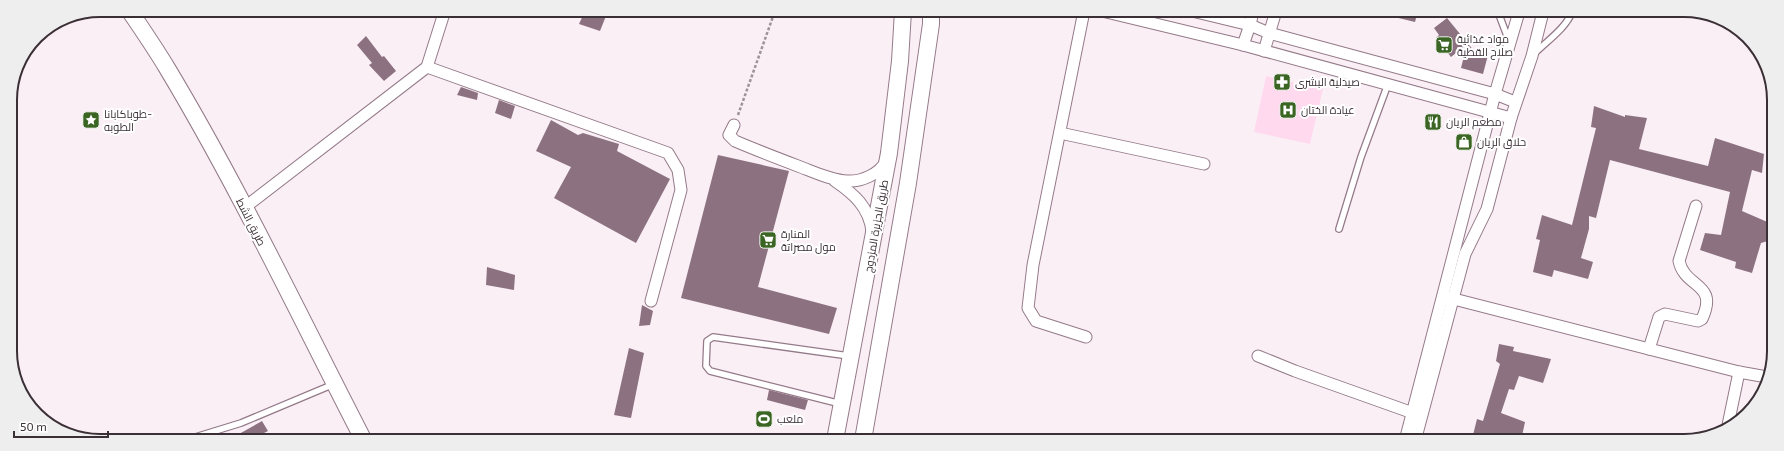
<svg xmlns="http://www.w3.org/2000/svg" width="1784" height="451" font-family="'Exo 2',Cairo,sans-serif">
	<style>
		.built { fill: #ffdaef }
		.building { fill: #8c7281 }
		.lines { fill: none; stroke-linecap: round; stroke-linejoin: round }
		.lane-casing { stroke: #947a89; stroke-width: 8 }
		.street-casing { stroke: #947a89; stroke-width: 13 }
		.secondary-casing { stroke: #947a89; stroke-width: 18 }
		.path { stroke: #9e9399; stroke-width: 2.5; stroke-dasharray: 3 2; stroke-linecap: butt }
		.lane { stroke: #fff; stroke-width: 5.5 }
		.street { stroke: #fff; stroke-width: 11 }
		.secondary { stroke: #fff; stroke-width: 16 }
		.labels { text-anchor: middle; stroke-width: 4; stroke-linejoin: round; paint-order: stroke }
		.poi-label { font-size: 11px; fill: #3a2f35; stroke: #fff; text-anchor: start }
		.street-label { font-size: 11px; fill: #3a2f35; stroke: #fff }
		.rim { fill: none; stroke: #3a2f35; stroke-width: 2 }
	</style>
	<rect width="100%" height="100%" fill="#fbeff6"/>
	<path class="built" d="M 1266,76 L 1323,89 L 1310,144 L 1254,132 Z"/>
	<g class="building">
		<path d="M 585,11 L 608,11 L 600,31 L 579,24 Z"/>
		<path d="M 1386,11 L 1418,11 L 1415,22 L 1386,15 Z"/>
		<path d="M 1447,18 L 1474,51 L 1488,55 L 1483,74 L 1461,68 L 1467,44 L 1451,57 L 1436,38 L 1439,35 L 1434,28 Z"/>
		<path d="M 366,36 L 382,57 L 384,56 L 396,71 L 384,81 L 369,65 L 372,63 L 357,45 Z"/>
		<path d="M 461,87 L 478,93 L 477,100 L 457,95 Z"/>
		<path d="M 499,100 L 515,106 L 511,119 L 495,113 Z"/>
		<path d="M 1594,106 L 1625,117 L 1625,115 L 1647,118 L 1639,149 L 1708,166 L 1715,138 L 1764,154 L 1762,173 L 1752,170 L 1742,211 L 1772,224 L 1768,241 L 1761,243 L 1752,273 L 1735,268 L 1736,262 L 1700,250 L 1705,233 L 1721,235 L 1730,192 L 1610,160 L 1596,218 L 1589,216 L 1589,229 L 1581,258 L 1593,262 L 1588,279 L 1554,270 L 1552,277 L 1533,272 L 1540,240 L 1536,239 L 1542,215 L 1572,225 L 1596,128 L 1591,127 Z"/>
		<path d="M 551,120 L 578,135 L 583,133 L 619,144 L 617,151 L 670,179 L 636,243 L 554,198 L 571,167 L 536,151 Z"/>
		<path d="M 718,155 L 789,171 L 758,287 L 837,308 L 829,334 L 681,298 Z"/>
		<path d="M 487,267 L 515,275 L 514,290 L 486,285 Z"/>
		<path d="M 642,305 L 653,311 L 650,325 L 639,326 Z"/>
		<path d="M 1499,344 L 1514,347 L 1513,351 L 1551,359 L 1543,383 L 1519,376 L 1514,390 L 1509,389 L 1501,413 L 1525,422 L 1521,441 L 1478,441 L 1472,439 L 1477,419 L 1483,421 L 1500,364 L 1496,361 Z"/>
		<path d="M 629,348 L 644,353 L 631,418 L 614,415 Z"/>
		<path d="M 769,390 L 808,400 L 805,410 L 767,400 Z"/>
		<path d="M 262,421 L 268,431 L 252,439 L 230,439 Z"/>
	</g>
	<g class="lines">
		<defs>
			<g id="lane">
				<path d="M 1498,12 L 1509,41"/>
				<path d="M 1535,53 C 1547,41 1566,28 1572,12"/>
				<path d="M 1339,229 L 1361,157 L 1388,84"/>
				<path d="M 841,404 L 710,371 L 706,366 L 707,341 L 713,337 L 849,356"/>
				<path d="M 189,439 L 241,423 L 334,384"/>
			</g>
			<g id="street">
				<path d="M 1084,11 L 1033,265 L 1028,308 L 1036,321 L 1086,337"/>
				<path d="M 1102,11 L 1243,45 L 1511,118"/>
				<path d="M 1192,11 L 1250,25 L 1253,11"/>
				<path d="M 1243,45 L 1250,25 L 1269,33 L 1495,94 L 1519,12"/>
				<path d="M 1264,51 L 1276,11"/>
				<path d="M 427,67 L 668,153 L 678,170 L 681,190 L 651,301"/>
				<path d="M 734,125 L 729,135 L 735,141 C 756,150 777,158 798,166 C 814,172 830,180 847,181 C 861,182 880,174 886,161"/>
				<path d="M 1060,133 L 1204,164"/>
				<path d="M 835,181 C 854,194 869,207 872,231"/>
				<path d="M 244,208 L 427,67 L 445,10"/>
				<path d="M 1446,297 L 1739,372 L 1767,377"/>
				<path d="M 1649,349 L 1659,317 L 1665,314 L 1698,321 L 1702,319 C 1719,282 1685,289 1679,261 L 1696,206"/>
				<path d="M 1258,356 L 1295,371 L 1413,413"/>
				<path d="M 1728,425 L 1739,372"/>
				<path d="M 1405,441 L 1495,94 L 1515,102"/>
				<path d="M 1415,441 L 1465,254 L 1487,209 L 1511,118 L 1532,56 L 1543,12"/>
			</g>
			<g id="secondary">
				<path d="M 129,10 C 142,29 155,48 167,68 C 239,188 299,315 363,439"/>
				<path d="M 835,440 L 889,153 L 900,61 L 903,11"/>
				<path d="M 863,440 L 908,183 L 931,24 L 931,11"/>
			</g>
		</defs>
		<use href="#lane" class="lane-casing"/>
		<use href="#street" class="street-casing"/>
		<use href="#secondary" class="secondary-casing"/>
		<path class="path" d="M 738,115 L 775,11"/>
		<use href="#lane" class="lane"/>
		<use href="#street" class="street"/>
		<use href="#secondary" class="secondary"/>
	</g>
	<defs>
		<symbol id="supermarket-square" viewBox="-11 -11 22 22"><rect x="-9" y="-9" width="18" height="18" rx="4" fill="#3b6523" stroke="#fff"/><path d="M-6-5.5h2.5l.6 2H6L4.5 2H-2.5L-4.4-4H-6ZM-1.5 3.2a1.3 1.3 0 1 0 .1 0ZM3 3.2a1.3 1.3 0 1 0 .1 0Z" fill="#fff"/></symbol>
		<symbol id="pharmacy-square" viewBox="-11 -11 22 22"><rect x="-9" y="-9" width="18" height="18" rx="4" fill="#3b6523" stroke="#fff"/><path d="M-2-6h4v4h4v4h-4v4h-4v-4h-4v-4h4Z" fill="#fff"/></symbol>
		<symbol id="hospital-square" viewBox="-11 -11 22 22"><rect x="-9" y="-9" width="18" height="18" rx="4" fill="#3b6523" stroke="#fff"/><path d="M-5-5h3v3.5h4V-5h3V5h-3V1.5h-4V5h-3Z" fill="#fff"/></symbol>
		<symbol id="sight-square" viewBox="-11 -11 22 22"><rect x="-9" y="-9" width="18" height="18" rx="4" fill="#3b6523" stroke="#fff"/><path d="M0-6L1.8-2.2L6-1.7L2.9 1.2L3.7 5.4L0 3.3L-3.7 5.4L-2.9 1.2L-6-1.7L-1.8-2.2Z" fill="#fff"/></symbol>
		<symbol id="restaurant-square" viewBox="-11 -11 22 22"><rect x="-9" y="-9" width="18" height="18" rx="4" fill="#3b6523" stroke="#fff"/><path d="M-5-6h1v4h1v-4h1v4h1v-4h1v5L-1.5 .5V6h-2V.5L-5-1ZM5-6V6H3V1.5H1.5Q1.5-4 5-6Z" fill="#fff"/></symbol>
		<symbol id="shop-square" viewBox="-11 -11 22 22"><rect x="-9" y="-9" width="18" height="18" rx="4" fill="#3b6523" stroke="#fff"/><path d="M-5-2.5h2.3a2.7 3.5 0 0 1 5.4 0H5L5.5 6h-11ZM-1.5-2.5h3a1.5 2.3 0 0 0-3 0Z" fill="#fff"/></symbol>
		<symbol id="stadium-square" viewBox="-11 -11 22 22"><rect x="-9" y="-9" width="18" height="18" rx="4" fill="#3b6523" stroke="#fff"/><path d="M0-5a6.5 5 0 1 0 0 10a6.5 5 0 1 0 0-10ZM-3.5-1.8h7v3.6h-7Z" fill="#fff"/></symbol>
	</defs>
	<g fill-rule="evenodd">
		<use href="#supermarket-square" x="1434" y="35" width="20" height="20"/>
		<use href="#pharmacy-square" x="1272" y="72" width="20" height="20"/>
		<use href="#hospital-square" x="1278" y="100" width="20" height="20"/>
		<use href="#sight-square" x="81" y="110" width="20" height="20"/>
		<use href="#restaurant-square" x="1423" y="112" width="20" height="20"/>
		<use href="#shop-square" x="1454" y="132" width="20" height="20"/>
		<use href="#supermarket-square" x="758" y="230" width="20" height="20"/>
		<use href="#stadium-square" x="754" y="409" width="20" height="20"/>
	</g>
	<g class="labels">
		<g class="poi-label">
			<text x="1457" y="43">مواد غذائية<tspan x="1457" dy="13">صلاح القطية</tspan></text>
			<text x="1295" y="86">صيدلية البشرى</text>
			<text x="1301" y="114">عيادة الختان</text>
			<text x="104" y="118">طوباكابانا-<tspan x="104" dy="13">الطوبه</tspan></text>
			<text x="1446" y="126">مطعم الريان</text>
			<text x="1477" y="146">حلاق الريان</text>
			<text x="781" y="238">المنارة<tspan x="781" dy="13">مول مصراتة</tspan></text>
			<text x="777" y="423">ملعب</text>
		</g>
		<g class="street-label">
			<text transform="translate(251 222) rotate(63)" y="4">طريق الشط</text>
			<text transform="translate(876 226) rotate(-80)" y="4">طريق الجزيرة المزدوج</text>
		</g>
	</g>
	<path d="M0 0H1784V451H0ZM100 17H1684A83 83 0 0 1 1767 100V351A83 83 0 0 1 1684 434H100A83 83 0 0 1 17 351V100A83 83 0 0 1 100 17Z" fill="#efeeef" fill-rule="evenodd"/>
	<path class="rim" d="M100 17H1684A83 83 0 0 1 1767 100V351A83 83 0 0 1 1684 434H100A83 83 0 0 1 17 351V100A83 83 0 0 1 100 17Z"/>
	<path d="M14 431v6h94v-6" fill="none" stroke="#3a2f35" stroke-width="2"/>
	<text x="20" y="431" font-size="12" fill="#3a2f35" stroke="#ffffff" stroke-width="3" paint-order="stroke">50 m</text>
</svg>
